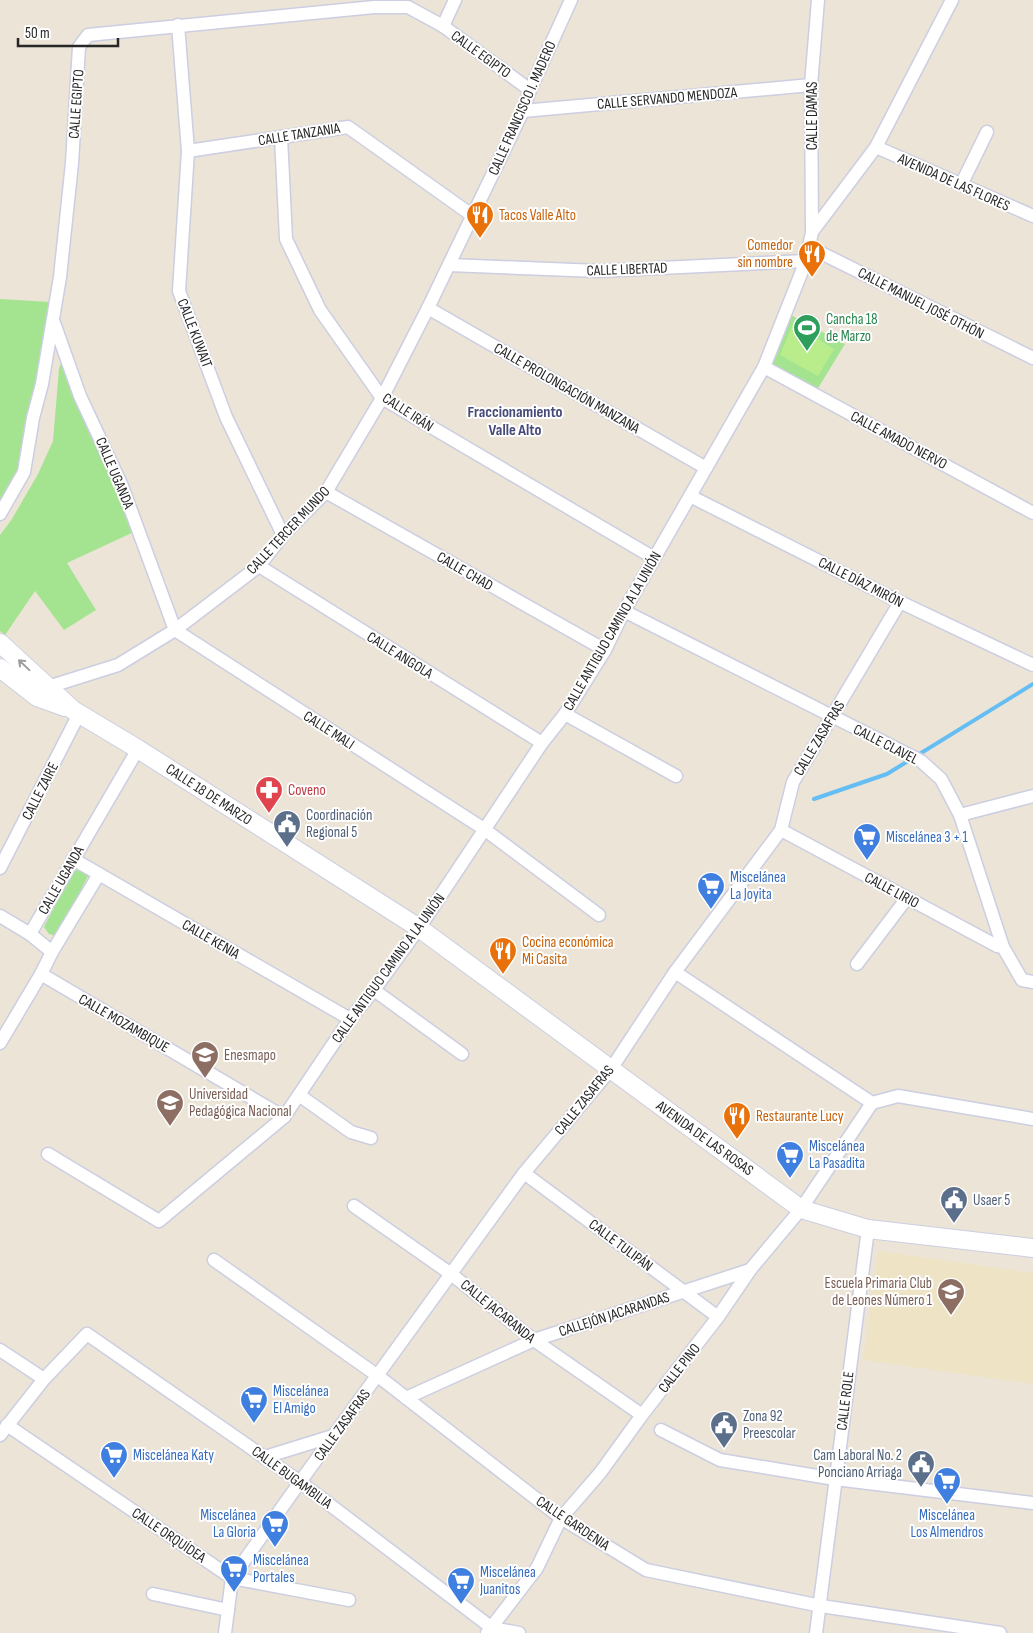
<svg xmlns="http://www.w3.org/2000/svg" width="1033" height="1633" font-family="'Sofia Sans Condensed',sans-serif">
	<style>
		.education { fill: #eee4c5 }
		.green { fill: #a4e490 }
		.pitch { fill: #b9ed8b }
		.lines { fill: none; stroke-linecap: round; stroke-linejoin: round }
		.stream { stroke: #64bef3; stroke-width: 4 }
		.street-casing { stroke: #cccee1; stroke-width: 15 }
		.secondary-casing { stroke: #cccee1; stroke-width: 20 }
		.street { stroke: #fff; stroke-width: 12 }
		.secondary { stroke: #fff; stroke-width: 18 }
		.oneway { stroke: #9e9e9e }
		.labels { text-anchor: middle; stroke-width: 4; stroke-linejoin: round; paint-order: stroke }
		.street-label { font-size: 15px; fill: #272727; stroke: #fff }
		.food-label { font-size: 15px; fill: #c56008; stroke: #fff; text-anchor: start }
		.leisure-label { font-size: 15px; fill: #27864d; stroke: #fff; text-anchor: start }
		.health-label { font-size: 15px; fill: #be3a42; stroke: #fff; text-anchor: start }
		.service-label { font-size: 15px; fill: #4e5e75; stroke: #fff; text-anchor: start }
		.shop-label { font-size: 15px; fill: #366cbe; stroke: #fff; text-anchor: start }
		.education-label { font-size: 15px; fill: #785e54; stroke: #fff; text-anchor: start }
		.neighbourhood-label { font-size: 16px; font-weight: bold; fill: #464a78; stroke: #fff }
	</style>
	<rect width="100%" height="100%" fill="#ebe4d7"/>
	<path class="education" d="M 878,1251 L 1033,1273 L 1033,1384 L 863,1360 Z"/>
	<g class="green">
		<path d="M 0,299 L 50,302 L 36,437 L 0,507 Z"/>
		<path d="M 787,313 L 845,344 L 815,393 L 765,367 Z"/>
		<path d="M 64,353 L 138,530 L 67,563 L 96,610 L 64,630 L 35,591 L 5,635 L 0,631 L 0,535 L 12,519 L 38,474 L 53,441 L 59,369 Z"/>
		<path d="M 78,870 L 86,873 L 88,876 L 57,936 L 49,934 L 44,927 L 73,871 Z"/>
	</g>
	<path class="pitch" d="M 793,324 L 834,349 L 818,376 L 780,355 Z"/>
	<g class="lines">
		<path class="stream" d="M 814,799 L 887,774 L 1033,684"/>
		<defs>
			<g id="street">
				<path d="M 178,25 L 188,151 L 179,291 L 226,417 L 283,535"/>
				<path d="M 443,26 L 455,0"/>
				<path d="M 523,111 L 811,85"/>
				<path d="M 281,137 L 286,239 L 320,310 L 382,398 L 654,558"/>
				<path d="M 876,147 L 1033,216"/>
				<path d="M 188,151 L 348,127 L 473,216"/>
				<path d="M 961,185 L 987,132"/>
				<path d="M 812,232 L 811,85 L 818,0"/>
				<path d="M 809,247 L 1033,358"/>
				<path d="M 449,265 L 598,271 L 806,261"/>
				<path d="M 428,308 L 706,468"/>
				<path d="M 53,320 L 80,396 L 122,486 L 175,630 L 484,829 L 599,915"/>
				<path d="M 764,367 L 1033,513"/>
				<path d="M 326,492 L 605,650"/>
				<path d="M 690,496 L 900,602 L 1033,665"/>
				<path d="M 0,514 L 24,472 L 33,418 L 42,384 L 60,277 L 72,163 L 79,47 L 88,35 L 374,7 L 408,7 L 443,26 L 530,90"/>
				<path d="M 259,566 L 542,743"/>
				<path d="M 624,611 L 921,761 L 941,779 L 960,815 L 1003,947 L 1022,980 L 1033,982"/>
				<path d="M 44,690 L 48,687 L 118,665 L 175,630 L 259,566 L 283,535 L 326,492 L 382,398 L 428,308 L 523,111 L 530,90 L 571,0"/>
				<path d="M 565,714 L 676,776"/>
				<path d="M 960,815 L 1033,796"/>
				<path d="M 781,830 L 997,946 L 1003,947"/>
				<path d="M 73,859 L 350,1019"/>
				<path d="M 0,868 L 79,714"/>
				<path d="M 0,916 L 30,934 L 52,952"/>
				<path d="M 30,934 L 138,749"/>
				<path d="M 857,964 L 907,898"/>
				<path d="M 675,972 L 872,1103 L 898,1096 L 1033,1119"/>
				<path d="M 41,974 L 284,1117"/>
				<path d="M 374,990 L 462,1054"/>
				<path d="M 0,1043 L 41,974 L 52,952 L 99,874"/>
				<path d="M 299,1095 L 351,1132 L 371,1138"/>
				<path d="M 48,1154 L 159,1221 L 284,1117 L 350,1019 L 374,990 L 419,928 L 542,743 L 565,714 L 605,650 L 624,611 L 764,367 L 806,261 L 812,232 L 876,147 L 952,0"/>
				<path d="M 524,1173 L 718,1317"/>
				<path d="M 354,1206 L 451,1274 L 534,1340 L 642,1415"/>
				<path d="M 214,1260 L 378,1376 L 561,1518 L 646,1570 L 821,1606 L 1000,1633"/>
				<path d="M 0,1350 L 44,1379"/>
				<path d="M 406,1398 L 534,1340 L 750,1270"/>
				<path d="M 7,1425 L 232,1578 L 349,1600"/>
				<path d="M 661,1430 L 720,1460 L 835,1479 L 1033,1503"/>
				<path d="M 0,1435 L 44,1379 L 87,1334 L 300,1482 L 492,1628 L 519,1633"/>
				<path d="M 265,1457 L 333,1436"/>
				<path d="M 153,1594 L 228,1610"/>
				<path d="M 225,1633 L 232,1578 L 300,1482 L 524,1173 L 611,1069 L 675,972 L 781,830 L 793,782 L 900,602"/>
				<path d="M 487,1633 L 537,1568 L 561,1518 L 600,1473 L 642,1415 L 718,1317 L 750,1270 L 801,1209 L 872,1103"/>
				<path d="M 816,1633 L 868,1229"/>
			</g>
			<g id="secondary">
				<path d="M 0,643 L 73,710 L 138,749 L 419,928 L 801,1209 L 868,1229 L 1033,1248"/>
				<path d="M 0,668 L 37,697 L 65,707"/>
			</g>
		</defs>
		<use href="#street" class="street-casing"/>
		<use href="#secondary" class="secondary-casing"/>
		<use href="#street" class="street"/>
		<use href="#secondary" class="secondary"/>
	</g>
	<defs><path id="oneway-shaft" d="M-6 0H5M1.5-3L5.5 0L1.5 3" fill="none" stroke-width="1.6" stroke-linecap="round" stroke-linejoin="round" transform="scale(1.25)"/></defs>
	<use class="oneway" href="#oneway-shaft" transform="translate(24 665) rotate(-137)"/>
	<defs>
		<symbol id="restaurant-pin" viewBox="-11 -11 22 30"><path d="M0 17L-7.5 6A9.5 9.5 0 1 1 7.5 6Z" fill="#e8710a" stroke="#fff"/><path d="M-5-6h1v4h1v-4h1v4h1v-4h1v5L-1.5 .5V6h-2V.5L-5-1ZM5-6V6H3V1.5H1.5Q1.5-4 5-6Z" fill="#fff"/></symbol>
		<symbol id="stadium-pin" viewBox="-11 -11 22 30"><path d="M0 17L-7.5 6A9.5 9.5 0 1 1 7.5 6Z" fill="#2e9e5b" stroke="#fff"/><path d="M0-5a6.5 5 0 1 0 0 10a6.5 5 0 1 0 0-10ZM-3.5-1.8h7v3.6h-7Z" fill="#fff"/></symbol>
		<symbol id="pharmacy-pin" viewBox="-11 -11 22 30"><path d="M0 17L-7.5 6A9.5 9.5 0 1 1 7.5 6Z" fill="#e0444e" stroke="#fff"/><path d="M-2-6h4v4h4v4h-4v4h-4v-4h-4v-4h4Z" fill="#fff"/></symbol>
		<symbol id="civic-pin" viewBox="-11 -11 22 30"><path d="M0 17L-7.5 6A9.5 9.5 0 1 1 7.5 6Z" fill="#5c6f8a" stroke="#fff"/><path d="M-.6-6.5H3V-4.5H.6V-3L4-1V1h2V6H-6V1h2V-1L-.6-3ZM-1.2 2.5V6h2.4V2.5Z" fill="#fff"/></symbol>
		<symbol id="supermarket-pin" viewBox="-11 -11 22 30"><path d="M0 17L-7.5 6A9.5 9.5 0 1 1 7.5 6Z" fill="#3f7fe0" stroke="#fff"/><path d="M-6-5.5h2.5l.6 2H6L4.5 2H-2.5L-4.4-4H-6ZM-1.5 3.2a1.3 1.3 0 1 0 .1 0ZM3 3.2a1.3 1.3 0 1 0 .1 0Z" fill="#fff"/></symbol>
		<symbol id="university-pin" viewBox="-11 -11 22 30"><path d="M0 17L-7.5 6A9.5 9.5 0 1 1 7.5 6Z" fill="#8d6e63" stroke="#fff"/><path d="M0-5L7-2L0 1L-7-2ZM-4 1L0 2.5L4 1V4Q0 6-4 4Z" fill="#fff"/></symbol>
		<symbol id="school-pin" viewBox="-11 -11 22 30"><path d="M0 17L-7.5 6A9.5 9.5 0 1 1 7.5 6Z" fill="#8d6e63" stroke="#fff"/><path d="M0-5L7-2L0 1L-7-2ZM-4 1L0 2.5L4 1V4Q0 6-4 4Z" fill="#fff"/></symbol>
	</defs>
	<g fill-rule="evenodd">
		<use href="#restaurant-pin" x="464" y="199" width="32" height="43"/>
		<use href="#restaurant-pin" x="796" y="238" width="32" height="43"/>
		<use href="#stadium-pin" x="791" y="312" width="32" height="43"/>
		<use href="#pharmacy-pin" x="253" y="774" width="32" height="43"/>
		<use href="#civic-pin" x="271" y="808" width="32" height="43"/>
		<use href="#supermarket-pin" x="851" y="821" width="32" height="43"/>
		<use href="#supermarket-pin" x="695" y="870" width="32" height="43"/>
		<use href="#restaurant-pin" x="487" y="935" width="32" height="43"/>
		<use href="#university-pin" x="189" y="1039" width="32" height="43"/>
		<use href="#university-pin" x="154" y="1087" width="32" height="43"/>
		<use href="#restaurant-pin" x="721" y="1100" width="32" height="43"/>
		<use href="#supermarket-pin" x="774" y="1139" width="32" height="43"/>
		<use href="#civic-pin" x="938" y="1184" width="32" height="43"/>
		<use href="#school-pin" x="935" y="1276" width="32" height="43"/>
		<use href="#supermarket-pin" x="238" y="1384" width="32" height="43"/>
		<use href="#civic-pin" x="708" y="1409" width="32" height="43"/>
		<use href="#supermarket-pin" x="98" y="1439" width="32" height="43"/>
		<use href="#civic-pin" x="905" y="1448" width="32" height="43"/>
		<use href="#supermarket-pin" x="931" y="1465" width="32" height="43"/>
		<use href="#supermarket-pin" x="259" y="1508" width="32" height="43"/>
		<use href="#supermarket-pin" x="218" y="1553" width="32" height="43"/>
		<use href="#supermarket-pin" x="445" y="1565" width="32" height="43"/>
	</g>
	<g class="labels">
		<g class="street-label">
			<text transform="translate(481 54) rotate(36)" y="5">CALLE EGIPTO</text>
			<text transform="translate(667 98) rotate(-5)" y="5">CALLE SERVANDO MENDOZA</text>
			<text transform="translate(76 104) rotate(-86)" y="5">CALLE EGIPTO</text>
			<text transform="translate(522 108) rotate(-66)" y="5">CALLE FRANCISCO I. MADERO</text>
			<text transform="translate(812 116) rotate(-90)" y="5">CALLE DAMAS</text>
			<text transform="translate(299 134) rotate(-9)" y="5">CALLE TANZANIA</text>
			<text transform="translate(954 182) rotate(24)" y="5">AVENIDA DE LAS FLORES</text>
			<text transform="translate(627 269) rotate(-2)" y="5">CALLE LIBERTAD</text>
			<text transform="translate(921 303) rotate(27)" y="5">CALLE MANUEL JOSÉ OTHÓN</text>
			<text transform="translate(195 333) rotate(69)" y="5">CALLE KUWAIT</text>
			<text transform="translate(567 388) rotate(30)" y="5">CALLE PROLONGACIÓN MANZANA</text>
			<text transform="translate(408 412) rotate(33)" y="5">CALLE IRÁN</text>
			<text transform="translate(899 440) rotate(28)" y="5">CALLE AMADO NERVO</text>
			<text transform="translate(115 473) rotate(67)" y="5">CALLE UGANDA</text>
			<text transform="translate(288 530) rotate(-47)" y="5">CALLE TERCER MUNDO</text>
			<text transform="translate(465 571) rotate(30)" y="5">CALLE CHAD</text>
			<text transform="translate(861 582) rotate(27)" y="5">CALLE DÍAZ MIRÓN</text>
			<text transform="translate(612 631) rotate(-60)" y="5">CALLE ANTIGUO CAMINO A LA UNIÓN</text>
			<text transform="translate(400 655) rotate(32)" y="5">CALLE ANGOLA</text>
			<text transform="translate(329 730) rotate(33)" y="5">CALLE MALI</text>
			<text transform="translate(819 738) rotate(-59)" y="5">CALLE ZASAFRAS</text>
			<text transform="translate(886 744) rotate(27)" y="5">CALLE CLAVEL</text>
			<text transform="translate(40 791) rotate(-63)" y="5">CALLE ZAIRE</text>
			<text transform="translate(209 794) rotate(33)" y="5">CALLE 18 DE MARZO</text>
			<text transform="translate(61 880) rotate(-60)" y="5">CALLE UGANDA</text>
			<text transform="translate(892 890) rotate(28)" y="5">CALLE LIRIO</text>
			<text transform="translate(211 939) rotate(30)" y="5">CALLE KENIA</text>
			<text transform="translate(388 968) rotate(-54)" y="5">CALLE ANTIGUO CAMINO A LA UNIÓN</text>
			<text transform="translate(124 1023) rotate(30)" y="5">CALLE MOZAMBIQUE</text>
			<text transform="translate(584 1100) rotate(-51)" y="5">CALLE ZASAFRAS</text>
			<text transform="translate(705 1138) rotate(36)" y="5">AVENIDA DE LAS ROSAS</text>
			<text transform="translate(621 1245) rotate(37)" y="5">CALLE TULIPÁN</text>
			<text transform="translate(498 1311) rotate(39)" y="5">CALLE JACARANDA</text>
			<text transform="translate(614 1314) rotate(-18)" y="5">CALLEJÓN JACARANDAS</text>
			<text transform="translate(679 1368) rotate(-52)" y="5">CALLE PINO</text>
			<text transform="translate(845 1401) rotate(-83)" y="5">CALLE ROLE</text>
			<text transform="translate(342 1425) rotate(-54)" y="5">CALLE ZASAFRAS</text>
			<text transform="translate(292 1477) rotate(36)" y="5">CALLE BUGAMBILIA</text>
			<text transform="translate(573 1523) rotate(34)" y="5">CALLE GARDENIA</text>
			<text transform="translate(169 1535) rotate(34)" y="5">CALLE ORQUÍDEA</text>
		</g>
		<g class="food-label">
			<text x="499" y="220">Tacos Valle Alto</text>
			<text x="793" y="250" text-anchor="end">Comedor<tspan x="793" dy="17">sin nombre</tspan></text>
			<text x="522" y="947">Cocina económica<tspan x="522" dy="17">Mi Casita</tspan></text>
			<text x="756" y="1121">Restaurante Lucy</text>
		</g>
		<g class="leisure-label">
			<text x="826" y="324">Cancha 18<tspan x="826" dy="17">de Marzo</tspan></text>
		</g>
		<g class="health-label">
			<text x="288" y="795">Coveno</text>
		</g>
		<g class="service-label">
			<text x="306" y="820">Coordinación<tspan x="306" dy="17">Regional 5</tspan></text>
			<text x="973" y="1205">Usaer 5</text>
			<text x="743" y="1421">Zona 92<tspan x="743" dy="17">Preescolar</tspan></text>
			<text x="902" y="1460" text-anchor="end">Cam Laboral No. 2<tspan x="902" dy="17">Ponciano Arriaga</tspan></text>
		</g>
		<g class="shop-label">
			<text x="886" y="842">Miscelánea 3 + 1</text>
			<text x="730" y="882">Miscelánea<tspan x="730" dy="17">La Joyita</tspan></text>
			<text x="809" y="1151">Miscelánea<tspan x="809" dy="17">La Pasadita</tspan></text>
			<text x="273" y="1396">Miscelánea<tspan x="273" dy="17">El Amigo</tspan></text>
			<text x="133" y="1460">Miscelánea Katy</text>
			<text x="256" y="1520" text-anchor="end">Miscelánea<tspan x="256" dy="17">La Gloria</tspan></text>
			<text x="947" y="1520" text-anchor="middle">Miscelánea<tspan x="947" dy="17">Los Almendros</tspan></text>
			<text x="253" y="1565">Miscelánea<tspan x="253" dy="17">Portales</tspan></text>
			<text x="480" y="1577">Miscelánea<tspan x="480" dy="17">Juanitos</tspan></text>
		</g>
		<g class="education-label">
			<text x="224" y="1060">Enesmapo</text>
			<text x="189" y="1099">Universidad<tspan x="189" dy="17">Pedagógica Nacional</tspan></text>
			<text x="932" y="1288" text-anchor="end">Escuela Primaria Club<tspan x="932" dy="17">de Leones Número 1</tspan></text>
		</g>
		<g class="neighbourhood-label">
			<text x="515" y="417">Fraccionamiento<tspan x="515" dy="18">Valle Alto</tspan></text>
		</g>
	</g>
	<path d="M18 38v8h100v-8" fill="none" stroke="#272727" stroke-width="2.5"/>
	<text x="25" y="38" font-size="15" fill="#272727" stroke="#ffffff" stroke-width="4" paint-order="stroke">50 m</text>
</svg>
